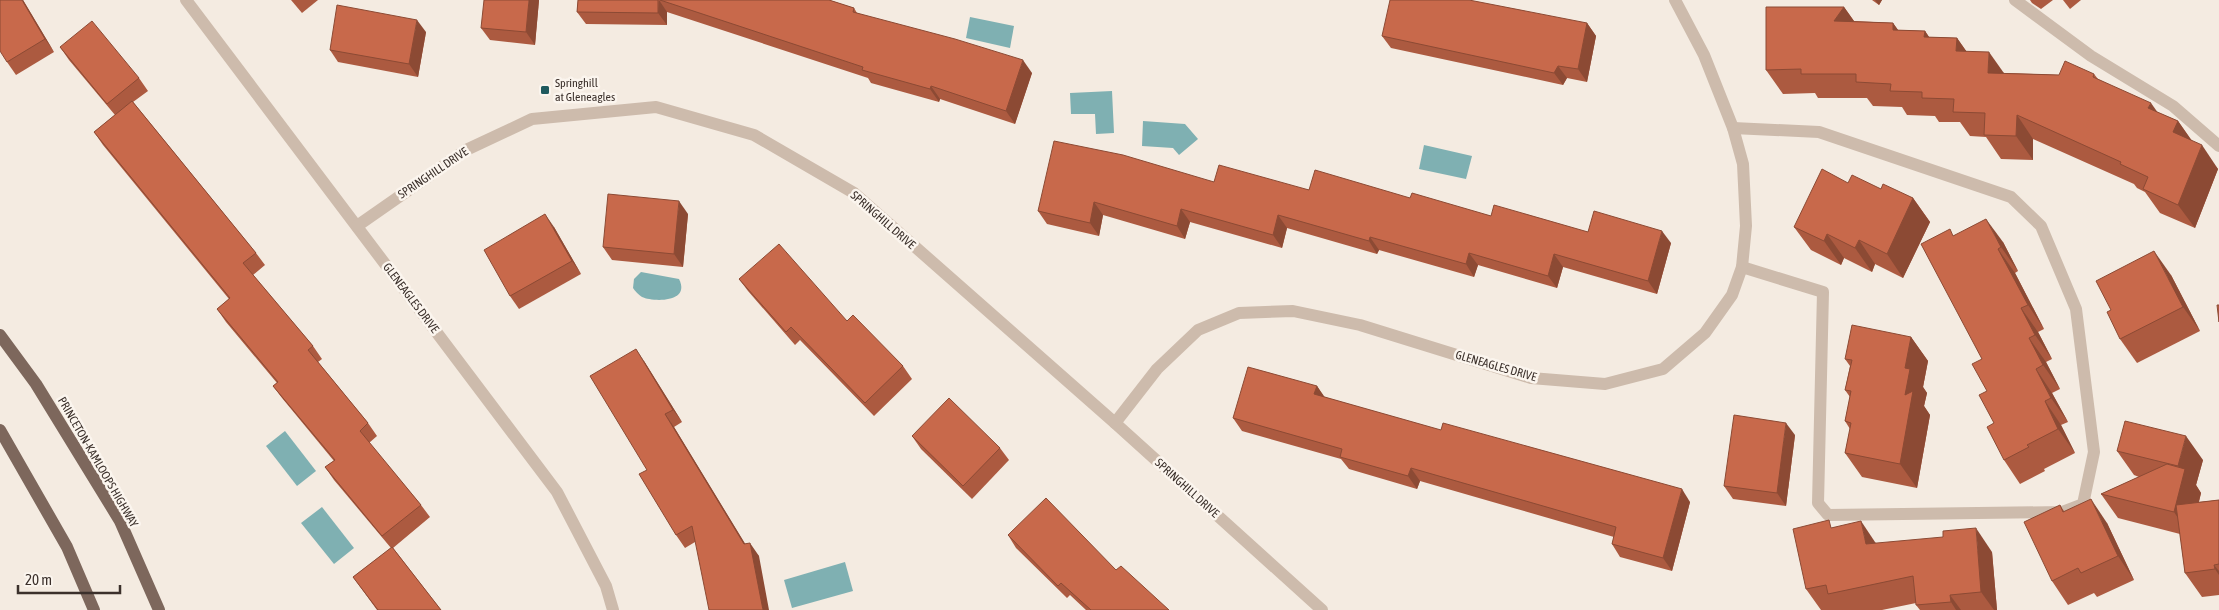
<svg xmlns="http://www.w3.org/2000/svg" width="2219" height="610" font-family="'Asap Condensed',sans-serif">
	<style>
		.water { fill: #7fb0b2 }
		.lines { fill: none; stroke-linecap: round; stroke-linejoin: round }
		.service { stroke: #cdbbac; stroke-width: 12 }
		.minor { stroke: #cdbbac; stroke-width: 12 }
		.primary { stroke: #7d675c; stroke-width: 12 }
		.wall { fill: #ac5a40 }
		.shaded-wall { fill: #8c4a34 }
		.building { fill: #c8694b; stroke: #8c4a34 }
		.poi-dot { fill: #1f5a5e; stroke: #fbf5ee; stroke-width: 2 }
		.labels { text-anchor: middle; stroke-width: 5; stroke-linejoin: round; paint-order: stroke }
		.poi-label { font-size: 12px; fill: #3b302b; stroke: #fbf5ee; text-anchor: start }
		.street-label { font-size: 12px; fill: #3b302b; stroke: #fbf5ee }
	</style>
	<rect width="100%" height="100%" fill="#f4ebe1"/>
	<g class="water">
		<path d="M 970,17 L 1014,26 L 1010,48 L 966,38 Z"/>
		<path d="M 1112,91 L 1114,133 L 1096,134 L 1095,114 L 1071,114 L 1070,93 Z"/>
		<path d="M 1143,121 L 1185,124 L 1198,139 L 1179,155 L 1173,148 L 1142,146 Z"/>
		<path d="M 1424,145 L 1472,156 L 1466,179 L 1419,169 Z"/>
		<path d="M 641,272 L 679,279 C 691,303 653,302 642,297 C 639,295 635,291 633,288 L 634,279 Z"/>
		<path d="M 285,431 L 316,471 L 297,486 L 266,446 Z"/>
		<path d="M 322,507 L 354,548 L 334,564 L 301,523 Z"/>
		<path d="M 845,562 L 853,591 L 792,608 L 784,580 Z"/>
	</g>
	<g class="lines">
		<g class="service">
			<path d="M 2015,0 L 2091,56 L 2173,106 L 2219,146"/>
			<path d="M 1733,128 L 1819,132 L 2011,197 L 2041,226 L 2076,309 L 2094,452 L 2083,504 L 2062,512 L 1828,515 L 1818,503 L 1823,292 L 1742,267"/>
		</g>
		<g class="minor">
			<path d="M 186,0 L 557,492 L 606,586 L 613,610"/>
			<path d="M 357,226 L 466,150 L 532,119 L 656,107 L 754,135 L 854,193 L 1115,423 L 1322,610"/>
			<path d="M 1115,423 L 1157,369 L 1198,330 L 1239,313 L 1293,311 L 1360,325 L 1531,378 L 1605,384 L 1663,369 L 1705,333 L 1732,295 L 1742,267 L 1746,226 L 1743,164 L 1733,128 L 1704,55 L 1675,0"/>
		</g>
		<g class="primary">
			<path d="M 0,335 L 36,384 L 120,521 L 159,610"/>
			<path d="M 0,430 L 67,547 L 94,610"/>
		</g>
	</g>
	<g class="wall">
		<path d="M 23,0 L 54,52 L 16,75 L 7,62 Z"/>
		<path d="M 291,0 L 318,0 L 302,13 Z"/>
		<path d="M 539,0 L 535,45 L 490,40 L 481,28 Z"/>
		<path d="M 578,0 L 829,0 L 854,8 L 857,13 L 1032,73 L 1015,124 L 940,99 L 939,102 L 871,83 L 868,78 L 667,12 L 667,25 L 586,24 L 577,12 Z"/>
		<path d="M 1872,0 L 1882,0 L 1879,5 Z"/>
		<path d="M 2030,0 L 2053,0 L 2041,9 L 2032,3 Z"/>
		<path d="M 2063,0 L 2081,0 L 2070,9 Z"/>
		<path d="M 1844,7 L 1854,21 L 1893,23 L 1898,30 L 1925,31 L 1929,37 L 1957,38 L 1966,51 L 2004,73 L 2059,75 L 2094,74 L 2098,79 L 2157,112 L 2178,121 L 2191,140 L 2218,169 L 2195,228 L 2160,213 L 2145,192 L 2137,188 L 2134,184 L 2033,139 L 2033,160 L 2001,159 L 1986,137 L 1970,136 L 1960,122 L 1939,122 L 1935,116 L 1907,115 L 1902,107 L 1873,106 L 1867,98 L 1818,98 L 1815,93 L 1783,94 L 1766,70 Z"/>
		<path d="M 1587,23 L 1596,36 L 1587,82 L 1567,78 L 1563,85 L 1391,48 L 1382,36 Z"/>
		<path d="M 426,32 L 418,77 L 338,62 L 330,50 Z"/>
		<path d="M 60,47 L 139,78 L 148,91 L 133,102 L 256,253 L 265,265 L 253,275 L 313,346 L 322,359 L 318,362 L 368,423 L 377,436 L 369,443 L 421,505 L 430,517 L 393,548 L 441,610 L 377,610 L 353,577 L 391,548 L 334,480 L 325,467 L 334,461 L 282,398 L 273,386 L 277,383 L 226,322 L 217,309 L 229,299 L 103,145 L 94,132 L 115,115 L 69,60 Z"/>
		<path d="M 1214,182 L 1410,198 L 1491,216 L 1588,232 L 1671,243 L 1657,294 L 1563,267 L 1557,288 L 1478,265 L 1474,277 L 1379,250 L 1377,254 L 1287,228 L 1282,248 L 1190,222 L 1185,239 L 1103,215 L 1099,236 L 1047,224 L 1038,211 Z"/>
		<path d="M 1848,183 L 1881,189 L 1913,198 L 1930,222 L 1903,278 L 1875,264 L 1872,272 L 1844,258 L 1841,265 L 1811,250 L 1794,227 Z"/>
		<path d="M 688,214 L 683,267 L 612,260 L 603,247 Z"/>
		<path d="M 554,227 L 581,274 L 519,309 L 510,296 Z"/>
		<path d="M 1954,235 L 2003,242 L 2018,271 L 2015,273 L 2044,329 L 2038,332 L 2052,359 L 2046,362 L 2060,389 L 2052,393 L 2068,422 L 2061,425 L 2075,453 L 2044,469 L 2045,471 L 2020,484 L 2004,460 L 1994,423 L 1982,359 Z"/>
		<path d="M 2171,275 L 2200,331 L 2137,363 L 2120,339 Z"/>
		<path d="M 739,279 L 903,366 L 912,379 L 874,416 L 800,340 L 795,345 L 748,291 Z"/>
		<path d="M 1911,337 L 1928,361 L 1923,387 L 1927,393 L 1924,406 L 1930,415 L 1917,488 L 1862,477 L 1845,453 L 1850,429 L 1845,421 L 1850,397 L 1845,390 L 1850,366 L 1845,359 Z"/>
		<path d="M 644,361 L 682,422 L 674,427 L 745,544 L 759,556 L 695,542 L 685,548 L 676,535 L 647,470 Z"/>
		<path d="M 1317,386 L 1324,397 L 1690,502 L 1672,571 L 1620,557 L 1612,544 L 1614,537 L 1420,481 L 1417,489 L 1349,469 L 1341,459 L 1242,431 L 1233,418 Z"/>
		<path d="M 1795,435 L 1786,506 L 1733,499 L 1724,486 Z"/>
		<path d="M 912,436 L 1000,448 L 1009,460 L 972,499 L 921,449 Z"/>
		<path d="M 2117,451 L 2203,460 L 2196,485 L 2201,493 L 2199,502 L 2219,500 L 2219,595 L 2202,597 L 2185,573 L 2180,534 L 2118,518 L 2101,494 L 2139,477 L 2134,475 Z"/>
		<path d="M 2060,505 L 2064,511 L 2107,523 L 2134,580 L 2097,597 L 2094,593 L 2068,605 L 2052,581 Z"/>
		<path d="M 1834,527 L 1876,543 L 1992,552 L 1997,610 L 1920,610 L 1916,605 L 1916,603 L 1882,610 L 1821,610 L 1806,589 Z"/>
		<path d="M 1008,535 L 1116,570 L 1169,610 L 1086,610 L 1070,595 L 1067,598 L 1016,548 Z"/>
	</g>
	<g class="shaded-wall">
		<path d="M 22,0 L 23,0 L 54,52 L 45,39 Z"/>
		<path d="M 529,0 L 539,0 L 535,45 L 526,32 Z"/>
		<path d="M 659,0 L 667,12 L 667,25 L 658,13 Z"/>
		<path d="M 1875,0 L 1882,0 L 1879,5 Z"/>
		<path d="M 1844,7 L 1861,31 L 1834,21 Z"/>
		<path d="M 417,20 L 426,32 L 418,77 L 409,64 Z"/>
		<path d="M 1587,23 L 1596,36 L 1587,82 L 1578,69 Z"/>
		<path d="M 1893,23 L 1910,47 L 1893,30 Z"/>
		<path d="M 1925,31 L 1941,55 L 1924,37 Z"/>
		<path d="M 1957,38 L 1974,62 L 1956,51 Z"/>
		<path d="M 1989,52 L 2006,76 L 1988,73 Z"/>
		<path d="M 1023,60 L 1032,73 L 1015,124 L 1006,111 Z"/>
		<path d="M 1558,66 L 1567,78 L 1563,85 L 1554,73 Z"/>
		<path d="M 931,86 L 940,99 L 939,102 L 930,89 Z"/>
		<path d="M 2151,103 L 2168,127 L 2148,108 Z"/>
		<path d="M 2017,115 L 2033,139 L 2033,160 L 2016,136 Z"/>
		<path d="M 2178,121 L 2195,145 L 2173,132 Z"/>
		<path d="M 2202,145 L 2218,169 L 2195,228 L 2178,205 Z"/>
		<path d="M 1913,198 L 1930,222 L 1903,278 L 1887,254 Z"/>
		<path d="M 679,201 L 688,214 L 683,267 L 674,254 Z"/>
		<path d="M 1094,202 L 1103,215 L 1099,236 L 1090,223 Z"/>
		<path d="M 1181,209 L 1190,222 L 1185,239 L 1177,226 Z"/>
		<path d="M 545,214 L 554,227 L 581,274 L 572,261 Z"/>
		<path d="M 1278,215 L 1287,228 L 1282,248 L 1273,235 Z"/>
		<path d="M 1986,219 L 2003,242 L 2018,271 L 2001,247 Z"/>
		<path d="M 1662,231 L 1671,243 L 1657,294 L 1648,281 Z"/>
		<path d="M 1827,234 L 1844,258 L 1841,265 L 1824,241 Z"/>
		<path d="M 1370,237 L 1379,250 L 1377,254 L 1369,241 Z"/>
		<path d="M 1859,240 L 1875,264 L 1872,272 L 1855,248 Z"/>
		<path d="M 1998,249 L 2015,273 L 2044,329 L 2028,305 Z"/>
		<path d="M 2154,251 L 2171,275 L 2200,331 L 2183,307 Z"/>
		<path d="M 1469,253 L 1478,265 L 1474,277 L 1466,264 Z"/>
		<path d="M 1554,254 L 1563,267 L 1557,288 L 1548,276 Z"/>
		<path d="M 2021,308 L 2038,332 L 2052,359 L 2035,335 Z"/>
		<path d="M 1911,337 L 1928,361 L 1923,387 L 1927,393 L 1924,406 L 1930,415 L 1917,488 L 1900,464 L 1905,395 L 1905,368 Z"/>
		<path d="M 2029,338 L 2046,362 L 2060,389 L 2043,365 Z"/>
		<path d="M 636,349 L 644,361 L 682,422 L 673,410 Z"/>
		<path d="M 2036,369 L 2052,393 L 2068,422 L 2051,398 Z"/>
		<path d="M 1317,386 L 1326,399 L 1314,394 Z"/>
		<path d="M 2045,401 L 2061,425 L 2075,453 L 2058,429 Z"/>
		<path d="M 665,414 L 674,427 L 752,555 L 750,543 L 759,556 L 769,610 L 763,610 L 744,544 Z"/>
		<path d="M 1786,423 L 1795,435 L 1786,506 L 1777,493 Z"/>
		<path d="M 2186,436 L 2203,460 L 2196,485 L 2201,493 L 2190,536 L 2174,512 L 2183,474 L 2178,466 Z"/>
		<path d="M 1411,468 L 1420,481 L 1417,489 L 1408,476 Z"/>
		<path d="M 1682,489 L 1690,502 L 1672,571 L 1663,558 Z"/>
		<path d="M 2091,499 L 2107,523 L 2134,580 L 2118,556 Z"/>
		<path d="M 1861,521 L 1877,545 L 1866,544 Z"/>
		<path d="M 1976,528 L 1992,552 L 1997,610 L 1994,610 L 1981,592 Z"/>
		<path d="M 2214,565 L 2219,571 L 2219,575 L 2215,569 Z"/>
		<path d="M 1950,595 L 1961,610 L 1956,610 L 1951,602 Z"/>
	</g>
	<g class="building">
		<path d="M 0,0 L 22,0 L 45,39 L 7,62 L 0,51 Z"/>
		<path d="M 484,0 L 529,0 L 526,32 L 481,28 Z"/>
		<path d="M 578,0 L 658,0 L 658,13 L 577,12 Z"/>
		<path d="M 660,0 L 829,0 L 854,8 L 853,12 L 955,39 L 1023,60 L 1006,111 L 931,86 L 930,89 L 862,70 L 863,67 Z"/>
		<path d="M 1390,0 L 1469,0 L 1587,23 L 1578,69 L 1558,66 L 1554,73 L 1382,36 Z"/>
		<path d="M 337,5 L 417,20 L 409,64 L 330,50 Z"/>
		<path d="M 1766,7 L 1844,7 L 1834,21 L 1893,23 L 1893,30 L 1925,31 L 1924,37 L 1957,38 L 1956,51 L 1989,52 L 1988,73 L 2059,75 L 2065,61 L 2094,74 L 2093,77 L 2151,103 L 2148,108 L 2178,121 L 2173,132 L 2202,145 L 2178,205 L 2143,189 L 2148,177 L 2120,164 L 2121,162 L 2017,115 L 2016,136 L 1984,135 L 1985,113 L 1953,112 L 1954,99 L 1922,98 L 1922,92 L 1890,91 L 1891,84 L 1856,82 L 1856,74 L 1801,74 L 1801,69 L 1766,70 Z"/>
		<path d="M 92,21 L 139,78 L 107,104 L 60,47 Z"/>
		<path d="M 132,101 L 256,253 L 243,263 L 313,346 L 308,350 L 368,423 L 360,431 L 421,505 L 382,536 L 325,467 L 335,460 L 273,386 L 278,382 L 217,309 L 230,298 L 94,132 Z"/>
		<path d="M 1054,141 L 1123,155 L 1214,182 L 1219,165 L 1309,190 L 1315,170 L 1410,198 L 1412,193 L 1491,216 L 1494,205 L 1588,232 L 1594,211 L 1662,231 L 1648,281 L 1554,254 L 1548,276 L 1469,253 L 1466,264 L 1370,237 L 1369,241 L 1278,215 L 1273,235 L 1181,209 L 1177,226 L 1094,202 L 1090,223 L 1038,211 Z"/>
		<path d="M 1822,169 L 1848,183 L 1852,175 L 1881,189 L 1883,184 L 1913,198 L 1887,254 L 1859,240 L 1855,248 L 1827,234 L 1824,241 L 1794,227 Z"/>
		<path d="M 608,194 L 679,201 L 674,254 L 603,247 Z"/>
		<path d="M 545,214 L 572,261 L 510,296 L 484,250 Z"/>
		<path d="M 1986,219 L 2001,247 L 1998,249 L 2028,305 L 2021,308 L 2035,335 L 2029,338 L 2043,365 L 2036,369 L 2051,398 L 2045,401 L 2058,429 L 2027,445 L 2029,447 L 2004,460 L 1987,427 L 1994,423 L 1979,395 L 1987,391 L 1972,364 L 1982,359 L 1921,244 L 1950,229 L 1953,236 Z"/>
		<path d="M 779,244 L 847,321 L 853,315 L 903,366 L 865,403 L 791,327 L 786,332 L 739,279 Z"/>
		<path d="M 2154,251 L 2183,307 L 2120,339 L 2107,312 L 2111,310 L 2096,281 Z"/>
		<path d="M 2217,305 L 2219,305 L 2219,322 Z"/>
		<path d="M 1852,325 L 1911,337 L 1905,368 L 1910,369 L 1905,395 L 1913,391 L 1900,464 L 1845,453 L 1851,423 L 1845,421 L 1851,391 L 1845,390 L 1852,360 L 1845,359 Z"/>
		<path d="M 636,349 L 673,410 L 665,414 L 744,544 L 750,543 L 763,610 L 709,610 L 692,526 L 676,535 L 639,474 L 647,470 L 590,376 Z"/>
		<path d="M 1248,367 L 1317,386 L 1314,394 L 1441,430 L 1443,423 L 1682,489 L 1663,558 L 1612,544 L 1616,527 L 1411,468 L 1408,476 L 1340,457 L 1342,449 L 1233,418 Z"/>
		<path d="M 949,398 L 1000,448 L 963,486 L 912,436 Z"/>
		<path d="M 1734,415 L 1786,423 L 1777,493 L 1724,486 Z"/>
		<path d="M 2125,421 L 2186,436 L 2178,466 L 2117,451 Z"/>
		<path d="M 2167,464 L 2185,469 L 2174,512 L 2101,494 Z"/>
		<path d="M 1046,498 L 1116,570 L 1121,566 L 1169,610 L 1091,610 L 1061,583 L 1058,586 L 1008,535 Z"/>
		<path d="M 2091,499 L 2118,556 L 2081,573 L 2078,568 L 2052,581 L 2024,522 L 2060,505 L 2063,512 Z"/>
		<path d="M 2219,500 L 2219,564 L 2214,565 L 2215,569 L 2185,573 L 2176,505 Z"/>
		<path d="M 1829,520 L 1831,528 L 1861,521 L 1866,544 L 1943,537 L 1943,531 L 1976,528 L 1981,592 L 1950,595 L 1951,602 L 1916,605 L 1913,576 L 1828,594 L 1826,585 L 1806,589 L 1793,529 Z"/>
		<path d="M 392,547 L 441,610 L 378,610 L 353,577 Z"/>
	</g>
	<rect class="poi-dot" x="540" y="85" width="10" height="10" rx="2.5"/>
	<g class="labels">
		<g class="poi-label">
			<text x="555" y="87">Springhill<tspan x="555" dy="14">at Gleneagles</tspan></text>
		</g>
		<g class="street-label">
			<text transform="translate(433 173) rotate(-34)" y="4">SPRINGHILL DRIVE</text>
			<text transform="translate(883 220) rotate(41)" y="4">SPRINGHILL DRIVE</text>
			<text transform="translate(411 298) rotate(53)" y="4">GLENEAGLES DRIVE</text>
			<text transform="translate(1496 366) rotate(16)" y="4">GLENEAGLES DRIVE</text>
			<text transform="translate(98 462) rotate(60)" y="4">PRINCETON-KAMLOOPS HIGHWAY</text>
			<text transform="translate(1187 488) rotate(42)" y="4">SPRINGHILL DRIVE</text>
		</g>
	</g>
	<path d="M18 585v8h102v-8" fill="none" stroke="#3b302b" stroke-width="2.5"/>
	<text x="25" y="585" font-size="15" fill="#3b302b" stroke="#fbf5ee" stroke-width="4" paint-order="stroke">20 m</text>
</svg>
